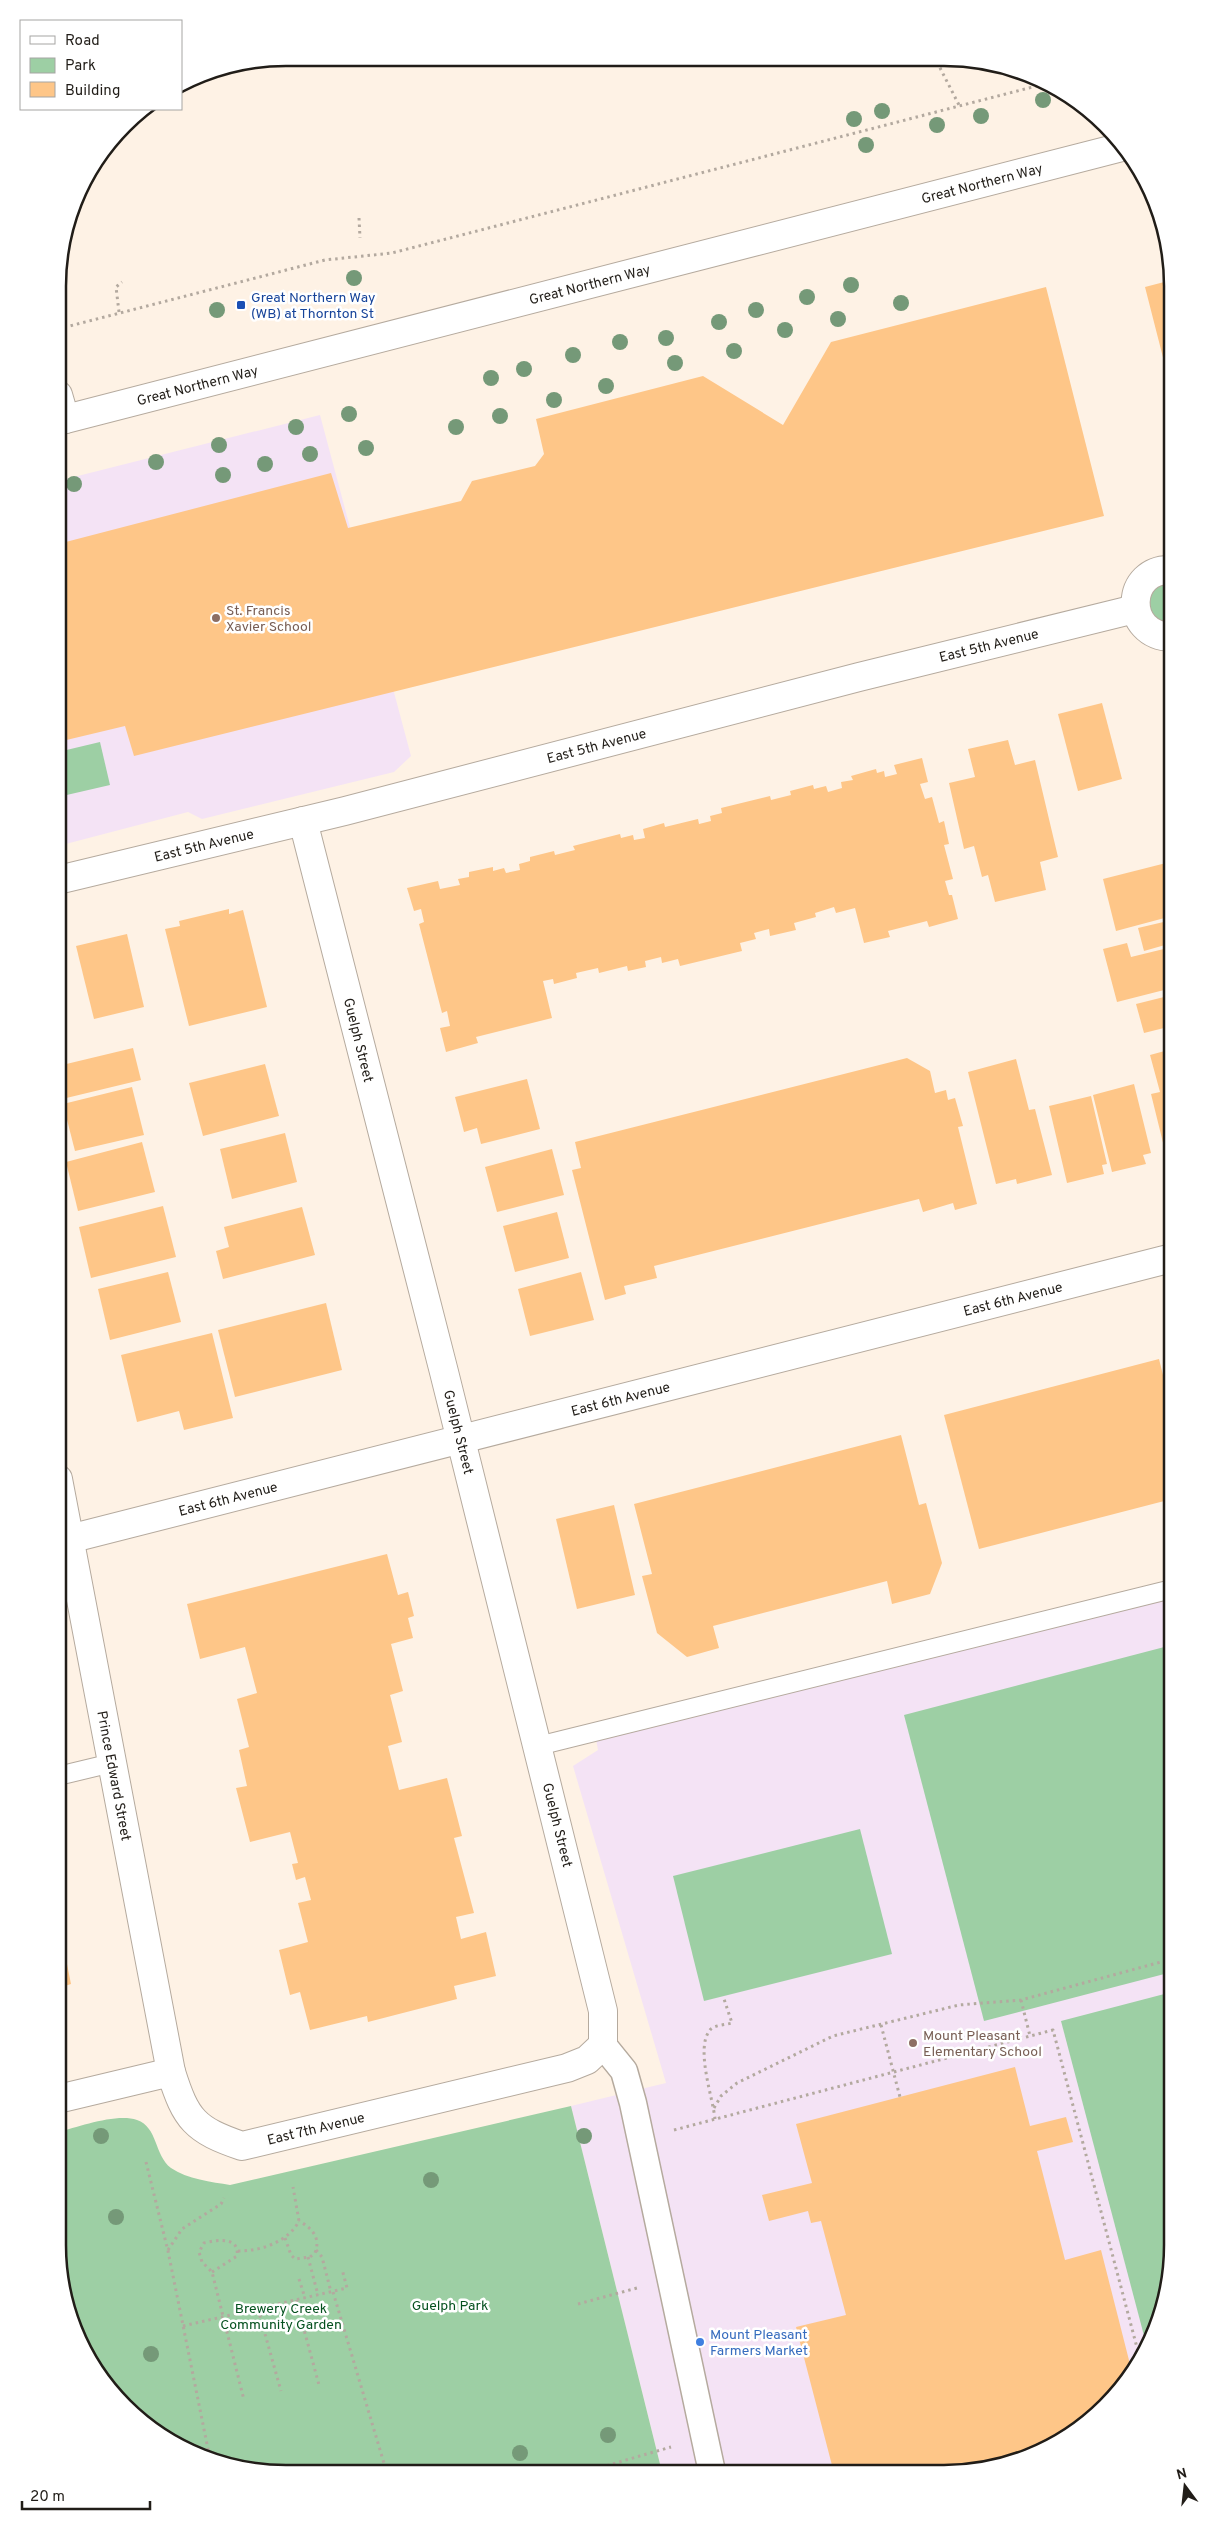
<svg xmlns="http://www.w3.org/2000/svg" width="1230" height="2531" font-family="Overpass,sans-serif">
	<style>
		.education { fill: #f4e3f5 }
		.green { fill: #9dcfa4 }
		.building { fill: #fec688 }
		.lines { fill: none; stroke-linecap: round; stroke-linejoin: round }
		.service-casing { stroke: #b5aa9e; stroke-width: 20 }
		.pedestrian-casing { stroke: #b5aa9e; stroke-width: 29 }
		.minor-casing { stroke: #b5aa9e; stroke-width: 30 }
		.secondary-casing { stroke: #b5aa9e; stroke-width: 30 }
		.path { stroke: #b3a99f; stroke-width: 3; stroke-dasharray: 2.5 4; stroke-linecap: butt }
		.service { stroke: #fff; stroke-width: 18 }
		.pedestrian { stroke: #fff; stroke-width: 26 }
		.minor { stroke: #fff; stroke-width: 28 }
		.secondary { stroke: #fff; stroke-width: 28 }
		.tree { fill: #759978 }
		.transit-dot { fill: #1a4fb4; stroke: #fff; stroke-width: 2 }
		.education-dot { fill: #8d6e63; stroke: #fff; stroke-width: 2 }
		.shop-dot { fill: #3f7fe0; stroke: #fff; stroke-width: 2 }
		.labels { text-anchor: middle; stroke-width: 5; stroke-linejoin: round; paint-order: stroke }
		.street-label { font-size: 14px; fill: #211d18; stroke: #fff }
		.transit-label { font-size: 14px; fill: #164399; stroke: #fff; text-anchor: start }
		.education-label { font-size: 14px; fill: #785e54; stroke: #fff; text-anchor: start }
		.park-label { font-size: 14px; fill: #05511f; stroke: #fff }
		.shop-label { font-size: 14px; fill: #366cbe; stroke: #fff; text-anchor: start }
		.rim { fill: none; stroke: #211d18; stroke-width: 2.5 }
	</style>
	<rect width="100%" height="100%" fill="#fef2e5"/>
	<g class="education">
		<path d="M 320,415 L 411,756 L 394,772 L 202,819 L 188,812 L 58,846 L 58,481 Z"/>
		<path d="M 1172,1589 L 1172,2260 L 1155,2332 L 1125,2384 L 1071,2435 L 1004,2466 L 944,2473 L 662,2472 L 571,2106 L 666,2083 L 573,1766 L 598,1750 L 595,1734 Z"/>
	</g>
	<g class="green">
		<path d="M 1172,581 L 1172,626 L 1152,618 L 1148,596 L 1157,584 Z"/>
		<path d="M 100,742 L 110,785 L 58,797 L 58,752 Z"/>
		<path d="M 1172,1645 L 1172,1972 L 984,2021 L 904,1715 Z"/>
		<path d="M 860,1829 L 892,1954 L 704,2001 L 673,1876 Z"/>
		<path d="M 1172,1992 L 1172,2260 L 1155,2332 L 1147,2347 L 1061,2021 Z"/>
		<path d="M 571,2106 L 662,2472 L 242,2469 L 185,2450 L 135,2417 L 96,2372 L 65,2305 L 58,2245 L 58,2132 C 79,2127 116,2113 137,2120 C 158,2127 154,2155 171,2168 C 187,2179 212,2182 230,2185 Z"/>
	</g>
	<g class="building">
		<path d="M 1168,281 L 1172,286 L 1172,415 L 1164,383 L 1169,381 L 1145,287 Z"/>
		<path d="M 1046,287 L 1104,516 L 134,756 L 125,726 L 58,742 L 58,544 L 331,473 L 348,528 L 461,501 L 472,481 L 535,466 L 544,454 L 536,419 L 703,376 L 783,425 L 831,342 Z"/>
		<path d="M 1102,703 L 1122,779 L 1078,791 L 1058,714 Z"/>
		<path d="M 1008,740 L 1015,765 L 1035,760 L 1058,857 L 1040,862 L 1046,890 L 995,902 L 988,875 L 982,877 L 974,846 L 964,849 L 949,783 L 975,777 L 968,749 Z"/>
		<path d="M 922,758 L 928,782 L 920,784 L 925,799 L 932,797 L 939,823 L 944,821 L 949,844 L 944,845 L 953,879 L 945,881 L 949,895 L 952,895 L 958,919 L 929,927 L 927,921 L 888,931 L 890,937 L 864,943 L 855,908 L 836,913 L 834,907 L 815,913 L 816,917 L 794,923 L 796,930 L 770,936 L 769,929 L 754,933 L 756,939 L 740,943 L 742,951 L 680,966 L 678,959 L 662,963 L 661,957 L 645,961 L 646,967 L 628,971 L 627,966 L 599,973 L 598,968 L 576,973 L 577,978 L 554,984 L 553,979 L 543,981 L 552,1018 L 476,1037 L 478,1043 L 446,1052 L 440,1028 L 450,1026 L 447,1011 L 442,1013 L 419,924 L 424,922 L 421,909 L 414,911 L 407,888 L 438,881 L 440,889 L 460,885 L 458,879 L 469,877 L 469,872 L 493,867 L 493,871 L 504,868 L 506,873 L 520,870 L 519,864 L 530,861 L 530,857 L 554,851 L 555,855 L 575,850 L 573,846 L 620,834 L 621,838 L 633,835 L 634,840 L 645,838 L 643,829 L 664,823 L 665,827 L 698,819 L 699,824 L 711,821 L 710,816 L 722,813 L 721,808 L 770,796 L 771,800 L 791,795 L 790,791 L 813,785 L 814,789 L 826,786 L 828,792 L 842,788 L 841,782 L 853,780 L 851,776 L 876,769 L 877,773 L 884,771 L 885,777 L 897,774 L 894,765 Z"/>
		<path d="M 1170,862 L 1172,916 L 1116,931 L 1103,879 Z"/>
		<path d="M 229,909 L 229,914 L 243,910 L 267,1007 L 189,1026 L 165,929 L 180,926 L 179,921 Z"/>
		<path d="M 1172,920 L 1172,943 L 1144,951 L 1138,928 Z"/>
		<path d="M 127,934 L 144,1007 L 94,1019 L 76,946 Z"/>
		<path d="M 1127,943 L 1131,957 L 1172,947 L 1172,988 L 1117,1002 L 1103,949 Z"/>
		<path d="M 1172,995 L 1172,1026 L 1144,1033 L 1136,1004 Z"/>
		<path d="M 133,1048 L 141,1080 L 58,1100 L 58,1066 Z"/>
		<path d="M 1172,1049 L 1172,1162 L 1168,1163 L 1151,1094 L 1160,1092 L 1150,1055 Z"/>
		<path d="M 907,1058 L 930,1071 L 935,1093 L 946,1090 L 948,1100 L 955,1098 L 963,1126 L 958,1127 L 977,1204 L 955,1210 L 953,1203 L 923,1212 L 919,1199 L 654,1266 L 657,1278 L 624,1286 L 626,1294 L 605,1300 L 572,1170 L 581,1168 L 575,1142 Z"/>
		<path d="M 1016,1059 L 1029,1110 L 1035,1109 L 1052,1175 L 1017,1184 L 1016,1179 L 996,1184 L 968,1072 Z"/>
		<path d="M 265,1064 L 279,1116 L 203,1136 L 189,1083 Z"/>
		<path d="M 527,1079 L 540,1129 L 481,1144 L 477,1128 L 464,1132 L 455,1097 Z"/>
		<path d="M 1134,1084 L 1151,1153 L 1143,1155 L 1146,1164 L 1112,1172 L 1093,1095 Z"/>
		<path d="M 132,1087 L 144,1135 L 75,1151 L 63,1104 Z"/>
		<path d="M 1091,1096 L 1107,1164 L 1102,1165 L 1104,1174 L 1067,1183 L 1049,1106 Z"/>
		<path d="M 285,1133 L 297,1182 L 232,1199 L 220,1149 Z"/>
		<path d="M 142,1142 L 155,1192 L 78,1211 L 66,1162 Z"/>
		<path d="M 552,1149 L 564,1195 L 497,1212 L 485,1167 Z"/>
		<path d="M 163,1206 L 176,1257 L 91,1278 L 79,1227 Z"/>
		<path d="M 302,1207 L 315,1255 L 223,1279 L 216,1251 L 229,1247 L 224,1227 Z"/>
		<path d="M 557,1212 L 569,1258 L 515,1272 L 503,1226 Z"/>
		<path d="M 168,1272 L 181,1322 L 110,1340 L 98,1289 Z"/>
		<path d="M 581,1272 L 594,1320 L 530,1336 L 518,1289 Z"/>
		<path d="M 326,1303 L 342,1370 L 235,1397 L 218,1330 Z"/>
		<path d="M 212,1333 L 233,1418 L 184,1430 L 179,1411 L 137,1422 L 121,1355 Z"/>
		<path d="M 1159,1359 L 1172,1411 L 1172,1499 L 979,1549 L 944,1415 Z"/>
		<path d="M 901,1435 L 919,1505 L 926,1503 L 942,1563 L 930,1594 L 892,1604 L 887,1581 L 713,1626 L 719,1648 L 687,1657 L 657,1633 L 642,1576 L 652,1574 L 634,1504 Z"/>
		<path d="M 614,1505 L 635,1595 L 577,1609 L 556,1519 Z"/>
		<path d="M 387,1554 L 398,1595 L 408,1592 L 414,1616 L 408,1618 L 413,1638 L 391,1644 L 403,1691 L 390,1695 L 402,1742 L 388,1746 L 399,1790 L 447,1778 L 462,1836 L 454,1838 L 474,1913 L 456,1917 L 461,1939 L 486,1932 L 496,1976 L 454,1986 L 457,1999 L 368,2022 L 367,2016 L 310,2030 L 300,1992 L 290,1995 L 279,1950 L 308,1942 L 298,1903 L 311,1900 L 305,1877 L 296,1880 L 292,1864 L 298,1863 L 290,1832 L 250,1842 L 236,1788 L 247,1786 L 239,1750 L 249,1747 L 237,1699 L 257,1693 L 245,1647 L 200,1659 L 187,1604 Z"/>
		<path d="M 58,1954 L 60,1960 L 66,1959 L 71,1984 L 62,1987 L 65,1996 L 58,1998 Z"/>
		<path d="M 1015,2067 L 1030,2126 L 1066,2117 L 1073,2142 L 1037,2151 L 1065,2260 L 1101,2250 L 1132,2372 L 1125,2384 L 1071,2435 L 1004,2466 L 944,2473 L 834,2473 L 796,2327 L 846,2315 L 821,2221 L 811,2223 L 808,2211 L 769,2221 L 762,2195 L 812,2183 L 796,2124 Z"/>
	</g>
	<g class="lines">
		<defs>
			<g id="service">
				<path d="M 538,1746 L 1172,1589"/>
				<path d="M 58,1776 L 112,1763"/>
			</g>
			<path id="pedestrian" d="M 603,2045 L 624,2071 L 633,2103 L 712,2472"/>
			<g id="minor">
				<path d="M 58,395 L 65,419"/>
				<path d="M 1172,637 C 1122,636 1125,567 1172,570"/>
				<path id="s1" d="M 58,880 L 345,811 L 859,677 L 1135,609"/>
				<path id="s2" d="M 58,1479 L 171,2072"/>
				<path id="s3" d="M 69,1539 L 1172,1258"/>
				<path id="s4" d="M 58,2099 L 171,2072 C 186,2120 195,2130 242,2146 L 567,2068 L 587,2060 L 603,2045 L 603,2011 L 444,1372 L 303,821"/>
			</g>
			<g id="secondary">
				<path id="s5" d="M 58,421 L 1122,147"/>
			</g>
		</defs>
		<use href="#service" class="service-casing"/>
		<use href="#pedestrian" class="pedestrian-casing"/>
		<use href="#minor" class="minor-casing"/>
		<use href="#secondary" class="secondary-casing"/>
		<g class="path">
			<path d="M 937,62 L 959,105"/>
			<path d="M 359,218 L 360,238"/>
			<path d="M 119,312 L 116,287 L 122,282"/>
			<path d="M 58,329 L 325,260 L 392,253 L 1048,83"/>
			<path d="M 1021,2000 L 1030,2036"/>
			<path d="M 881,2025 L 900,2097"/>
			<path d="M 714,2108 L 721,2096 L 737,2083 L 833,2036 L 959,2005 L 1021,2000 L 1172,1959"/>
			<path d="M 715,2119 C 713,2098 695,2048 710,2030 C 714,2025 725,2025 732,2023 L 723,1996"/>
			<path d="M 674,2130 L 1053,2030 L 1140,2359"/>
			<path d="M 146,2162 L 168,2251 L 210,2459"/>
			<path d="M 285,2238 L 291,2255 L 295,2259 L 310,2257 L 315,2253 C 321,2238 312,2228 299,2221"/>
			<path d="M 168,2250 L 182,2229 L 221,2204 L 224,2198"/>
			<path d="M 316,2250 L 322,2257 L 331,2292"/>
			<path d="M 238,2251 C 261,2251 288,2242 299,2221 L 293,2187"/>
			<path d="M 308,2257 L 318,2295"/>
			<path d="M 212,2272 L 237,2256 C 240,2236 216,2240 204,2243 L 199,2252 L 202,2262 L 212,2272 L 244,2400"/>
			<path d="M 299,2279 L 305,2298"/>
			<path d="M 333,2292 L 386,2470"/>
			<path d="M 296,2300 L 319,2385"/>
			<path d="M 578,2304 L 637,2288"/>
			<path d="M 258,2309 L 281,2391"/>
			<path d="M 183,2326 L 347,2288 L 342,2269"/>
			<path d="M 431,2470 L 449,2466 L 459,2471"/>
			<path d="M 588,2471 L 671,2447"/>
		</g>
		<use href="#service" class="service"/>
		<use href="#pedestrian" class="pedestrian"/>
		<use href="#minor" class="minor"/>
		<use href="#secondary" class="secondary"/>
	</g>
	<g class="tree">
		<circle cx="1043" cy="100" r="8"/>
		<circle cx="882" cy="111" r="8"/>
		<circle cx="981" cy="116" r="8"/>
		<circle cx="854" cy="119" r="8"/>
		<circle cx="937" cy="125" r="8"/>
		<circle cx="866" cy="145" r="8"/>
		<circle cx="354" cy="278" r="8"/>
		<circle cx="851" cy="285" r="8"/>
		<circle cx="807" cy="297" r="8"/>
		<circle cx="901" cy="303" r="8"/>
		<circle cx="217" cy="310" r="8"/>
		<circle cx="756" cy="310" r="8"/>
		<circle cx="838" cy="319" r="8"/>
		<circle cx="719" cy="322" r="8"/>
		<circle cx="785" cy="330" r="8"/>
		<circle cx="666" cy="338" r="8"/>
		<circle cx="620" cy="342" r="8"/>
		<circle cx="734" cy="351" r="8"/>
		<circle cx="573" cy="355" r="8"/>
		<circle cx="675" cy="363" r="8"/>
		<circle cx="524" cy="369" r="8"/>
		<circle cx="491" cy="378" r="8"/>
		<circle cx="606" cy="386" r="8"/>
		<circle cx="554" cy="400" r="8"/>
		<circle cx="349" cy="414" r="8"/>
		<circle cx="500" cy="416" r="8"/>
		<circle cx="296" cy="427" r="8"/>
		<circle cx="456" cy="427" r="8"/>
		<circle cx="219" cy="445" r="8"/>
		<circle cx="366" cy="448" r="8"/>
		<circle cx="310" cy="454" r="8"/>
		<circle cx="156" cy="462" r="8"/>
		<circle cx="265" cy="464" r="8"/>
		<circle cx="223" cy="475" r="8"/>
		<circle cx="74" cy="484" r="8"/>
		<circle cx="101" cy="2136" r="8"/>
		<circle cx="584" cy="2136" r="8"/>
		<circle cx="431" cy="2180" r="8"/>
		<circle cx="116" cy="2217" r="8"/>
		<circle cx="151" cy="2354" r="8"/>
		<circle cx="608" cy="2435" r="8"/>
		<circle cx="520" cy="2453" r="8"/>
	</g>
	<rect class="transit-dot" x="236" y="300" width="10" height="10" rx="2.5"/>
	<g class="education-dot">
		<circle cx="216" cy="618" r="5"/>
		<circle cx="913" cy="2043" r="5"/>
	</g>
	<circle class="shop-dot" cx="700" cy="2342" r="5"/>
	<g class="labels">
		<g class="street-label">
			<text dy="5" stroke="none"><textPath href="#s5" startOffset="954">Great Northern Way</textPath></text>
			<text dy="5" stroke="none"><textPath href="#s5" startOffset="549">Great Northern Way</textPath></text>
			<text dy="5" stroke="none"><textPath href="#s5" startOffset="144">Great Northern Way</textPath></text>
			<text dy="5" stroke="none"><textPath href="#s1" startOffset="960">East 5th Avenue</textPath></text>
			<text dy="5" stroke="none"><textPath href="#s1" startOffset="555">East 5th Avenue</textPath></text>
			<text dy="5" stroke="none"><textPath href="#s1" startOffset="150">East 5th Avenue</textPath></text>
			<text transform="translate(359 1040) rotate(76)" y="5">Guelph Street</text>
			<text dy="5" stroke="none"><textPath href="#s3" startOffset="974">East 6th Avenue</textPath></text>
			<text dy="5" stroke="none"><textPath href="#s3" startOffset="569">East 6th Avenue</textPath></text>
			<text transform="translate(459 1432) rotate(76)" y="5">Guelph Street</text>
			<text dy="5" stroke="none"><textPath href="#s3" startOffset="164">East 6th Avenue</textPath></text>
			<text dy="5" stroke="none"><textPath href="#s2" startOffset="302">Prince Edward Street</textPath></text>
			<text transform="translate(558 1825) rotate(76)" y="5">Guelph Street</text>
			<text dy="5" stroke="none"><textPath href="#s4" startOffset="301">East 7th Avenue</textPath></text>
		</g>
		<g class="transit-label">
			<text x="251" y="302">Great Northern Way<tspan x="251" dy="16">(WB) at Thornton St</tspan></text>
		</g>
		<g class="education-label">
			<text x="226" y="615">St. Francis<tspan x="226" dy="16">Xavier School</tspan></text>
			<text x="923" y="2040">Mount Pleasant<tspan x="923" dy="16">Elementary School</tspan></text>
		</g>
		<g class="park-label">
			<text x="450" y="2310">Guelph Park</text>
			<text x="281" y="2313">Brewery Creek<tspan x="281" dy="16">Community Garden</tspan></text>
		</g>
		<g class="shop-label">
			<text x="710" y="2339">Mount Pleasant<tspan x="710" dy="16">Farmers Market</tspan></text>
		</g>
	</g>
	<path d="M0 0H1230V2531H0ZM286 66H944A220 220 0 0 1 1164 286V2245A220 220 0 0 1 944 2465H286A220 220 0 0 1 66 2245V286A220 220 0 0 1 286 66Z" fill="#fff" fill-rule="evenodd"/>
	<path class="rim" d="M286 66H944A220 220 0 0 1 1164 286V2245A220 220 0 0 1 944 2465H286A220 220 0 0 1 66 2245V286A220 220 0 0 1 286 66Z"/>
	<rect x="20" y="20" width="162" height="90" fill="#ffffff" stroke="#a6a5a3"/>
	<rect x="30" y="36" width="25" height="8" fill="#ffffff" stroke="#a6a5a3"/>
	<text x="65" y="45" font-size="15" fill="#211d18">Road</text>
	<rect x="30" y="58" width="25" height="15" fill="#9dcfa4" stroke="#a6a5a3"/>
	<text x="65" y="70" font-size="15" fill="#211d18">Park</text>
	<rect x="30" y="82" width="25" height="15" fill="#fec688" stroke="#a6a5a3"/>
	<text x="65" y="95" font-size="15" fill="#211d18">Building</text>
	<g transform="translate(1185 2486) rotate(345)" stroke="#ffffff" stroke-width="4" paint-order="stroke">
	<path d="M0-4L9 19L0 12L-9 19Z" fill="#211d18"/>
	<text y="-8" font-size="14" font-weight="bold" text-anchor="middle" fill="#211d18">N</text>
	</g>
	<path d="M22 2501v8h128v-8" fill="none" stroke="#211d18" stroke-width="2.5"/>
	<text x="30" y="2501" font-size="15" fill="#211d18" stroke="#ffffff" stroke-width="4" paint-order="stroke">20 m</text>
</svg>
